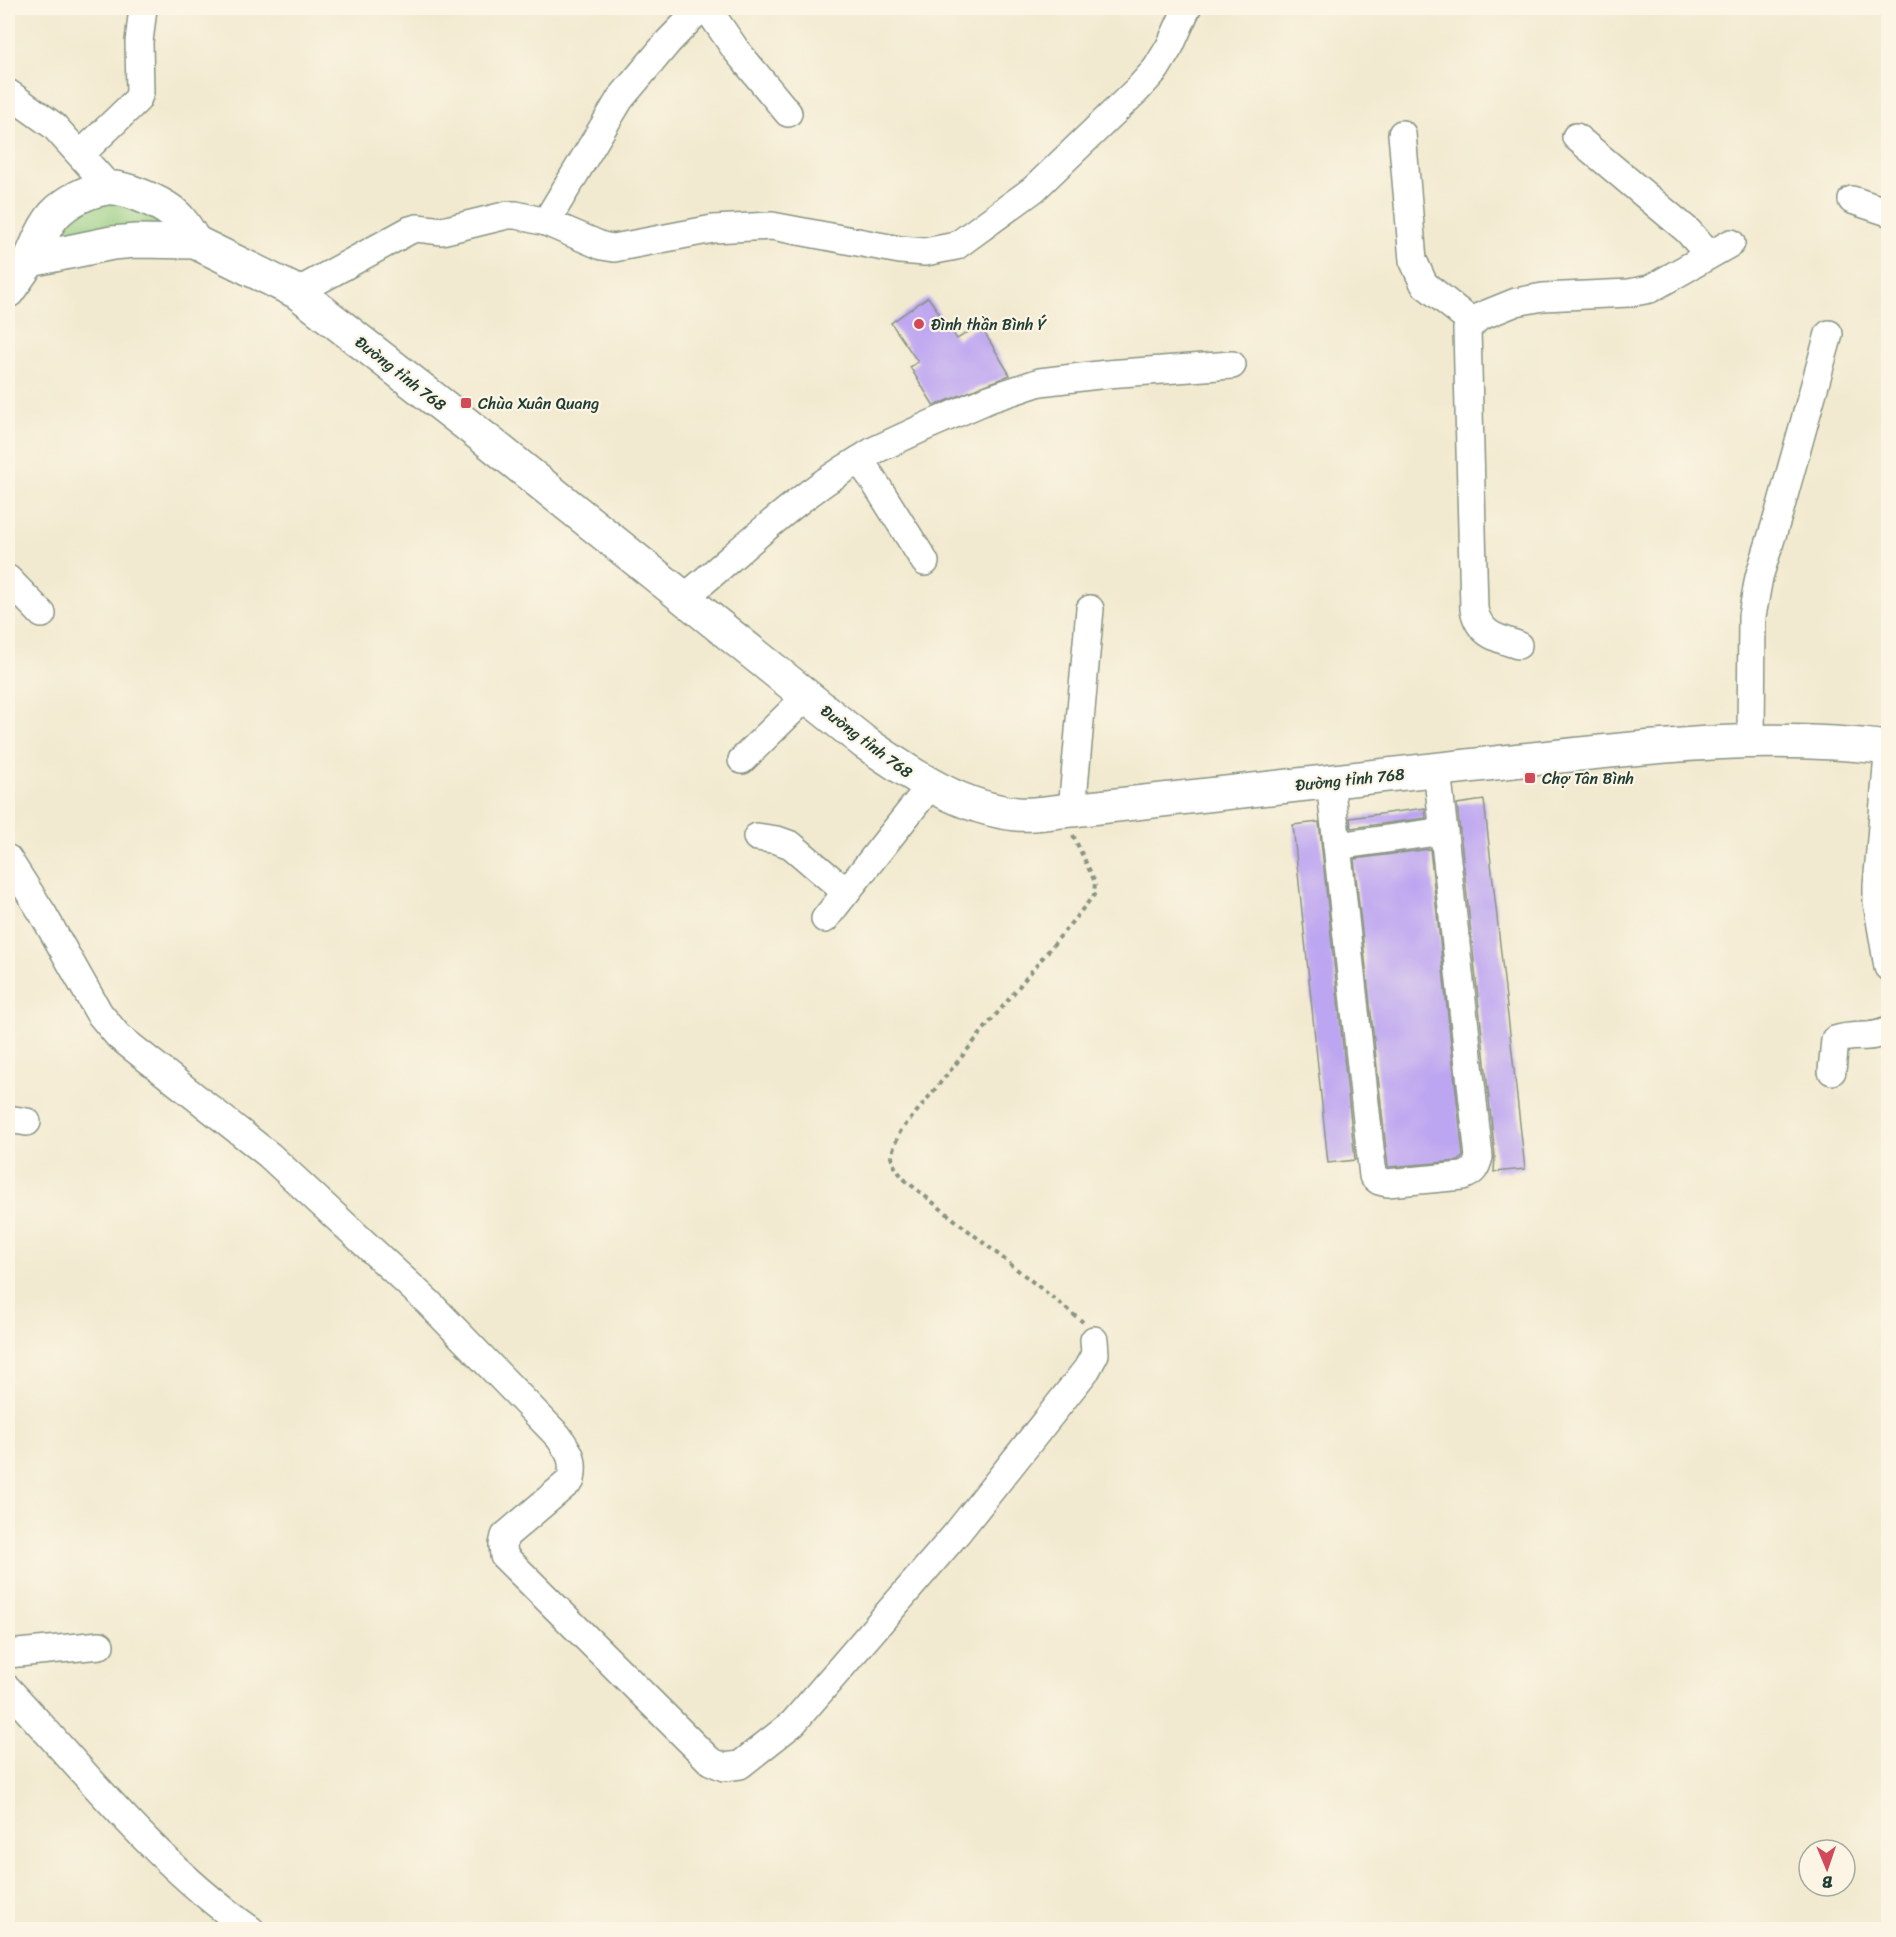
<svg xmlns="http://www.w3.org/2000/svg" width="1896" height="1937" font-family="Sriracha,sans-serif">
	<style>
		.green { fill: #91ca7d; stroke: #588458; stroke-width: 1.5 }
		.building { fill: #bda6f1 }
		.lines { fill: none; stroke-linecap: round; stroke-linejoin: round }
		.minor-casing { stroke: #889482; stroke-width: 30 }
		.major-casing { stroke: #889482; stroke-width: 36 }
		.path { stroke: #889482; stroke-width: 4; stroke-dasharray: 4.5 4.5; stroke-linecap: butt }
		.minor { stroke: #fff; stroke-width: 27 }
		.major { stroke: #fff; stroke-width: 33 }
		.poi-dot { fill: #d1495b; stroke: #fcf5e5; stroke-width: 2 }
		.labels { text-anchor: middle; stroke-width: 4.5; stroke-linejoin: round; paint-order: stroke }
		.poi-label { font-size: 16px; fill: #1f3d34; stroke: #fcf5e5; text-anchor: start }
		.street-label { font-size: 16px; fill: #1f3d34; stroke: #fcf5e5 }
	</style>
	<rect width="100%" height="100%" fill="#fcf5e5"/>
	<filter id="ink" filterUnits="userSpaceOnUse"><feTurbulence type="fractalNoise" baseFrequency=".0167" numOctaves="2"/><feDisplacementMap in="SourceGraphic" scale="12" xChannelSelector="R" yChannelSelector="G"/><feConvolveMatrix kernelMatrix="1 2 1 2 8 2 1 2 1" color-interpolation-filters="sRGB"/></filter>
	<filter id="wash" filterUnits="userSpaceOnUse"><feTurbulence type="fractalNoise" baseFrequency=".008" numOctaves="4" result="noise"/><feDisplacementMap in="SourceGraphic" scale="24" xChannelSelector="R" yChannelSelector="G"/><feGaussianBlur stdDeviation="1.35" result="paint"/><feColorMatrix in="noise" values="0 0 0 0 0 0 0 0 0 0 0 0 0 0 0 0 0 1.4 0 .05"/><feComposite in="paint" operator="in"/></filter>
	<g filter="url(#wash)">
		<rect width="100%" height="100%" fill="#f2ead0"/>
		<path class="green" d="M 126,202 L 173,230 L 49,247 L 56,232 L 91,204 Z"/>
		<g id="blocks">
			<g class="building">
				<path d="M 928,297 L 957,339 L 980,325 L 1010,375 L 934,406 L 910,367 L 918,362 L 891,323 Z"/>
				<path d="M 1484,800 L 1525,1169 L 1494,1172 L 1495,1155 L 1457,804 Z"/>
				<path d="M 1425,808 L 1426,818 L 1351,828 L 1350,818 Z"/>
				<path d="M 1319,822 L 1355,1160 L 1328,1163 L 1293,825 Z"/>
				<path d="M 1430,849 L 1463,1156 L 1459,1161 L 1388,1167 L 1354,859 Z"/>
			</g>
		</g>
	</g>
	<g filter="url(#ink)">
		<use href="#blocks" fill-opacity="0" stroke="#889482" stroke-width="1.5"/>
		<g class="lines">
			<defs>
				<g id="minor">
					<path d="M 707,8 L 736,50 L 788,113"/>
					<path d="M 8,93 L 54,126 L 109,187"/>
					<path d="M 1402,134 L 1413,260 L 1424,284 L 1472,322"/>
					<path d="M 1576,137 L 1688,231 L 1709,255"/>
					<path d="M 81,154 L 137,100 L 140,93 L 139,42 L 143,8"/>
					<path d="M 1852,200 L 1888,212"/>
					<path d="M 546,222 L 620,99 L 668,42 L 694,15 L 705,8"/>
					<path d="M 297,292 L 410,230 L 417,228 L 442,231 L 508,215 L 516,215 L 546,222 L 602,246 L 614,248 L 713,229 L 772,226 L 900,250 L 925,252 L 956,246 L 1034,189 L 1138,89 L 1156,69 L 1170,46 L 1187,8"/>
					<path d="M 859,460 L 875,450 L 929,425 L 989,399 L 1040,382 L 1107,374 L 1232,365"/>
					<path d="M 8,579 L 42,614"/>
					<path d="M 684,598 C 741,551 794,498 859,460 L 872,478 L 925,562"/>
					<path d="M 1518,645 C 1496,638 1479,634 1474,609 L 1467,329 L 1479,317 L 1516,302 L 1543,297 L 1629,293 L 1650,289 L 1731,243"/>
					<path d="M 1751,741 L 1752,616 L 1759,577 L 1779,513 L 1829,334"/>
					<path d="M 1888,755 L 1877,886 L 1877,902 L 1888,967"/>
					<path d="M 742,760 L 807,696"/>
					<path d="M 1330,781 L 1373,1176 L 1379,1181 L 1387,1183 L 1463,1176 C 1474,1172 1476,1168 1479,1157 L 1437,769"/>
					<path d="M 1072,810 L 1090,609"/>
					<path d="M 757,837 L 777,840 L 791,845 L 846,892"/>
					<path d="M 1337,846 L 1444,831"/>
					<path d="M 8,859 L 43,914 L 99,1013 L 118,1036 L 269,1155 L 428,1302 L 558,1436 C 570,1453 575,1459 571,1480 L 505,1536 L 503,1545 L 504,1556 L 710,1761 L 724,1767 L 740,1765 L 793,1723 L 957,1533 L 1087,1369 L 1095,1354 L 1094,1340"/>
					<path d="M 825,919 L 930,786"/>
					<path d="M 1832,1071 L 1835,1040 C 1855,1033 1868,1040 1888,1031"/>
					<path d="M 8,1119 L 27,1122"/>
					<path d="M 8,1654 L 100,1645"/>
					<path d="M 8,1689 C 85,1772 157,1864 251,1930"/>
				</g>
				<g id="major">
					<path d="M 30,260 C 37,245 43,228 54,215 C 67,201 89,190 107,188 C 124,186 159,202 172,212 C 182,220 188,231 195,242"/>
					<path d="M 8,291 L 30,260 L 112,243 L 136,241 L 195,242 L 297,292 L 488,441 L 864,742 C 911,774 958,808 1017,814 C 1034,816 1054,811 1072,810 C 1219,793 1366,776 1513,761 C 1638,748 1763,732 1888,748"/>
				</g>
			</defs>
			<use href="#minor" class="minor-casing"/>
			<use href="#major" class="major-casing"/>
			<path class="path" d="M 1073,835 L 1095,882 L 1094,895 L 900,1132 C 889,1157 888,1161 906,1181 L 1083,1322"/>
			<use href="#minor" class="minor"/>
			<use href="#major" class="major"/>
		</g>
	</g>
	<g class="poi-dot">
		<circle cx="919" cy="324" r="6"/>
		<rect x="460" y="397" width="12" height="12" rx="3"/>
		<rect x="1524" y="772" width="12" height="12" rx="3"/>
	</g>
	<g class="labels">
		<g class="poi-label">
			<text x="931" y="330">Đình thần Bình Ý</text>
			<text x="478" y="409">Chùa Xuân Quang</text>
			<text x="1542" y="784">Chợ Tân Bình</text>
		</g>
		<g class="street-label">
			<text transform="translate(401 373) rotate(38)" y="6">Đường tỉnh 768</text>
			<text transform="translate(867 741) rotate(37)" y="6">Đường tỉnh 768</text>
			<text transform="translate(1350 779) rotate(-6)" y="6">Đường tỉnh 768</text>
		</g>
	</g>
	<rect width="1896" height="1937" fill="none" stroke="#fcf5e5" stroke-width="30"/>
	<g transform="translate(1827 1868) rotate(178)"><circle r="28" fill="#fcf5e5" stroke="#a4ab9e" stroke-width="1.5"/>
	<path d="M0-4.5L10 22L0 15L-10 22Z" fill="#d1495b"/>
	<text y="-9" font-size="16" font-weight="bold" text-anchor="middle" fill="#1f3d34">B</text>
	</g>
</svg>
